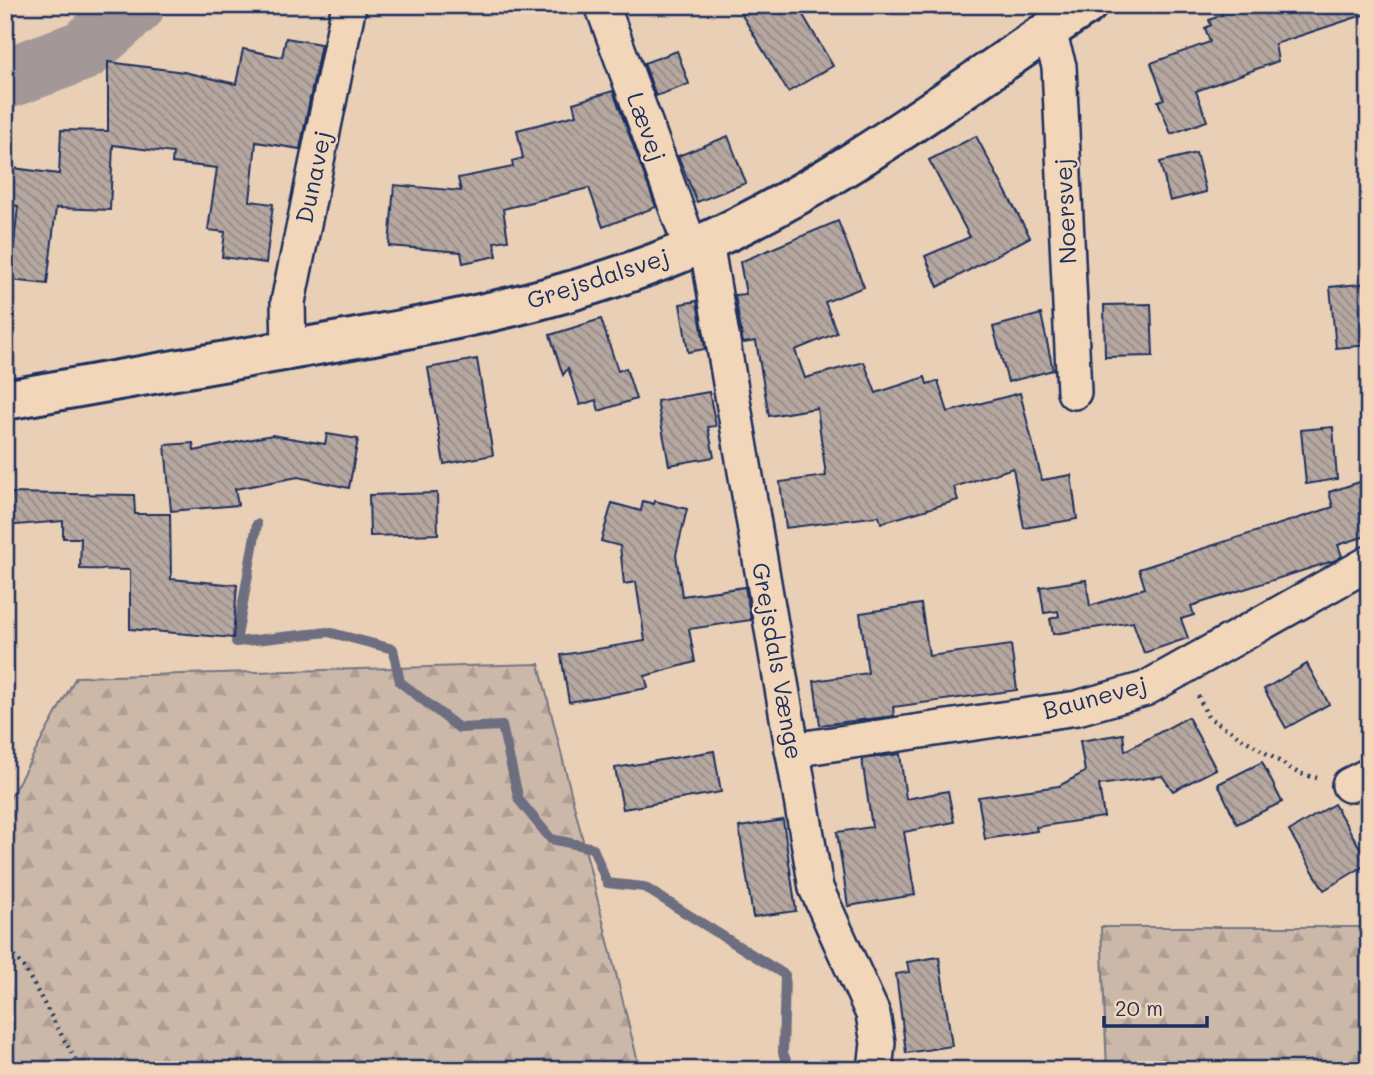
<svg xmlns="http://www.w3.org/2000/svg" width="1374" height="1075" font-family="Mali,sans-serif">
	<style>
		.forest { fill: url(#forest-firs); stroke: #737484; stroke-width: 2 }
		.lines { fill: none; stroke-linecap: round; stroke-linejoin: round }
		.stream { stroke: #6d6e80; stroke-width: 10 }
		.river { stroke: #a39897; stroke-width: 61 }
		.building { fill: url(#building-back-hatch); stroke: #1b2f5e; stroke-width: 2 }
		.minor-casing { stroke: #1b2f5e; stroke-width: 38 }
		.tertiary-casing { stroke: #1b2f5e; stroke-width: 44 }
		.path { stroke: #1b2f5e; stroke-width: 4.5; stroke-dasharray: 2 5; stroke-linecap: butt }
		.minor { stroke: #f2d6b9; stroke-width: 33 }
		.tertiary { stroke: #f2d6b9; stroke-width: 38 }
		.labels { text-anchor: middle; stroke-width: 5; stroke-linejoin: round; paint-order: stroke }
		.street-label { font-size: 24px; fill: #1b2f5e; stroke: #f2d6b9 }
	</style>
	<defs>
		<pattern id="forest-firs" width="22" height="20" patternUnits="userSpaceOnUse" patternTransform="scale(1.75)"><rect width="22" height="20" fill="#cbb8a9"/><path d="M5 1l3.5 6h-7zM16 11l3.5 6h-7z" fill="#ae9e94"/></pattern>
		<pattern id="building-back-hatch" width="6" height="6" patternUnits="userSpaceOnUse" patternTransform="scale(1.75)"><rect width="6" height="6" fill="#b6a8a0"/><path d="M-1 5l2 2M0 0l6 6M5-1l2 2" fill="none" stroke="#938986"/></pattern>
	</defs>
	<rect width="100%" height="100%" fill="#e9cfb5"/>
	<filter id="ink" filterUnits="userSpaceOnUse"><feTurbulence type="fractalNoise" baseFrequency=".0143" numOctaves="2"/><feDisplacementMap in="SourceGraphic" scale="14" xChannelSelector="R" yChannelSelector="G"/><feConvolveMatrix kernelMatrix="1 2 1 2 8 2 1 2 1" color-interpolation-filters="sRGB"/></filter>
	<g filter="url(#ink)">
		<g class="forest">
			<path d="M 539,664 L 640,1070 L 5,1070 L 5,807 L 76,677 Z"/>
			<path d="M 1101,927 L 1369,927 L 1369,1070 L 1107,1070 Z"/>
		</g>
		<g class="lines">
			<path class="stream" d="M 257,524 L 236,642 L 328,632 L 393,649 L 400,682 L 459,728 L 502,726 L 519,800 L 551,839 L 593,848 L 607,883 L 644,887 L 785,975 L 783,1053 L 790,1070"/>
			<path class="river" d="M 5,79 L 84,50 L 135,5"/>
		</g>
		<g class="building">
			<path d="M 736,5 L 797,5 L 833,66 L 788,92 Z"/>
			<path d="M 1219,5 L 1369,5 L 1369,13 L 1275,44 L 1278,61 L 1196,91 L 1207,121 L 1171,134 L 1158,101 L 1164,99 L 1151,63 L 1210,42 L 1205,28 L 1211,25 L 1209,20 L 1222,15 Z"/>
			<path d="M 286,38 L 321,44 L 300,149 L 256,142 L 250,201 L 273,204 L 266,263 L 222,257 L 225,232 L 208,230 L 217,168 L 172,163 L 173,153 L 113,145 L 110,210 L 56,208 L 47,284 L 10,280 L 18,206 L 5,205 L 5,167 L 59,174 L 61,130 L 108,131 L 108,62 L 184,72 L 236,84 L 243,49 L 282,57 Z"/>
			<path d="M 677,51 L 689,84 L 656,96 L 644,63 Z"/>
			<path d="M 613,91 L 656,207 L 603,227 L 589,188 L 503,209 L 508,240 L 494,242 L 497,256 L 463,263 L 461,252 L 389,246 L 394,185 L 461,191 L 458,178 L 513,167 L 512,161 L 523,158 L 517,130 L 576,115 L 573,103 Z"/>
			<path d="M 728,136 L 746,183 L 697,202 L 678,156 Z"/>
			<path d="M 976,136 L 1030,237 L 938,287 L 925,256 L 970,237 L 929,160 Z"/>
			<path d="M 1196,153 L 1206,192 L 1170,201 L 1160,162 Z"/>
			<path d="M 838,221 L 864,287 L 825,302 L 837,333 L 795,350 L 805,378 L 864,362 L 876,393 L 925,377 L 927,384 L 938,381 L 948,412 L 1020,393 L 1042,480 L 1071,475 L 1077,519 L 1024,528 L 1013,468 L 954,487 L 958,500 L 881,523 L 879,516 L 786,528 L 780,482 L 826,476 L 817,408 L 769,416 L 756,341 L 743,343 L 735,295 L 746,294 L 740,262 Z"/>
			<path d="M 1369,283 L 1369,345 L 1336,348 L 1330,287 Z"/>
			<path d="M 697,301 L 705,349 L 688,352 L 680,304 Z"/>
			<path d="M 1151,304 L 1153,356 L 1105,357 L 1104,305 Z"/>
			<path d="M 1041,314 L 1053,370 L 1008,382 L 993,327 Z"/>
			<path d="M 601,319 L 618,371 L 626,368 L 636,399 L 599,411 L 596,400 L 580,405 L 568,368 L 563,375 L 550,335 Z"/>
			<path d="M 477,359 L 493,455 L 444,464 L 428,368 Z"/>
			<path d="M 709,392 L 716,426 L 708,427 L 714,457 L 669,465 L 657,401 Z"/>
			<path d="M 1333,427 L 1337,479 L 1306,484 L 1301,430 Z"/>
			<path d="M 327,434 L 358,439 L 349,488 L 298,477 L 235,489 L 238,505 L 171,511 L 165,445 L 193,443 L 194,451 L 272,435 L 325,444 Z"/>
			<path d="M 1369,479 L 1369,535 L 1338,545 L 1342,556 L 1336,560 L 1191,606 L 1194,615 L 1181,619 L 1188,638 L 1144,653 L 1133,622 L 1053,634 L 1050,619 L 1059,616 L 1058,611 L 1044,613 L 1040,587 L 1086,580 L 1090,606 L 1145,588 L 1139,569 L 1333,507 L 1329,492 Z"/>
			<path d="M 5,493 L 134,495 L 135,514 L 170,514 L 171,579 L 237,585 L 233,638 L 130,629 L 130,570 L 80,569 L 81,538 L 63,538 L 63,521 L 5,526 Z"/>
			<path d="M 437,493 L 438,534 L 370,536 L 369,495 Z"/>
			<path d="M 643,501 L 654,504 L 655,501 L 687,509 L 676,555 L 682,596 L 745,587 L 751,620 L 689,629 L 695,662 L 645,676 L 648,688 L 569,702 L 561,655 L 645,641 L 636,582 L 624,584 L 620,546 L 601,541 L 612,503 L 641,511 Z"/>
			<path d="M 921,604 L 929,656 L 1011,645 L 1017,690 L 893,707 L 894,716 L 820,725 L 814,681 L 868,673 L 860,613 Z"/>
			<path d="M 1307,664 L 1329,704 L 1286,728 L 1264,689 Z"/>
			<path d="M 1188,717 L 1216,769 L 1173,791 L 1162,776 L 1099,785 L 1104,817 L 1036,827 L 1037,831 L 985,839 L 978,797 L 1059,786 L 1085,772 L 1080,741 L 1123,734 L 1125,751 Z"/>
			<path d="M 714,751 L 721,792 L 623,809 L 615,768 Z"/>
			<path d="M 900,754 L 906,799 L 948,791 L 954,822 L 904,832 L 915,895 L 848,906 L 837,832 L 872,827 L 862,759 Z"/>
			<path d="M 1262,762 L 1282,802 L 1237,824 L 1218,784 Z"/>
			<path d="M 1334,804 L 1369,863 L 1324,890 L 1289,831 Z"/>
			<path d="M 783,820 L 796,911 L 753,917 L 739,827 Z"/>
			<path d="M 939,957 L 952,1046 L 906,1053 L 896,974 L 909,972 L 907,962 Z"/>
		</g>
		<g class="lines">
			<defs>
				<g id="minor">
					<path d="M 602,5 L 691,248"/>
					<path d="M 1048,30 L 1059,66 L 1074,392"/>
					<path d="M 706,242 L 816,888 L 873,1014 L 878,1043 L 875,1070"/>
					<path d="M 289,350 L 288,302 L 349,5"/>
					<path d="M 792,750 L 1077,708 L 1145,689 L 1369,563"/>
					<path d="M 1349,785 L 1369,775"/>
				</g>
				<path id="tertiary" d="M 5,400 C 104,383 202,365 300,348 C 439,324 579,300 708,241 C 844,179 962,87 1087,5"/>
			</defs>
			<use href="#minor" class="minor-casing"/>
			<use href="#tertiary" class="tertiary-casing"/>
			<g class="path">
				<path d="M 1198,696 L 1208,717 L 1298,773 L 1317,778"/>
				<path d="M 5,945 L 25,969 L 81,1070"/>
			</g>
			<use href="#minor" class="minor"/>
			<use href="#tertiary" class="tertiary"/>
		</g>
	</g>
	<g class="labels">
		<g class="street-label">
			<text transform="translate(646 127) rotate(70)" y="8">Lævej</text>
			<text transform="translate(314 177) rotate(-78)" y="8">Dunavej</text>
			<text transform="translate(1066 211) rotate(-93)" y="8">Noersvej</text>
			<text transform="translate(598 279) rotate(-18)" y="8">Grejsdalsvej</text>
			<text transform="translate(777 661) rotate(80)" y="8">Grejsdals Vænge</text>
			<text transform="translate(1095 698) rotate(-15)" y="8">Baunevej</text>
		</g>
	</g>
	<rect width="1374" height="1075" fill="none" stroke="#f2d6b9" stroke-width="28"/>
	<rect x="14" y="14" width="1346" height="1047" fill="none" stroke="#1b2f5e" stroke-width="2.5" filter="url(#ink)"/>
	<path d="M1104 1016v10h103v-10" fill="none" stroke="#1b2f5e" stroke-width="3.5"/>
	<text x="1115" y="1016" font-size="21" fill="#1b2f5e" stroke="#f2d6b9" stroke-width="5" paint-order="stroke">20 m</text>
</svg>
